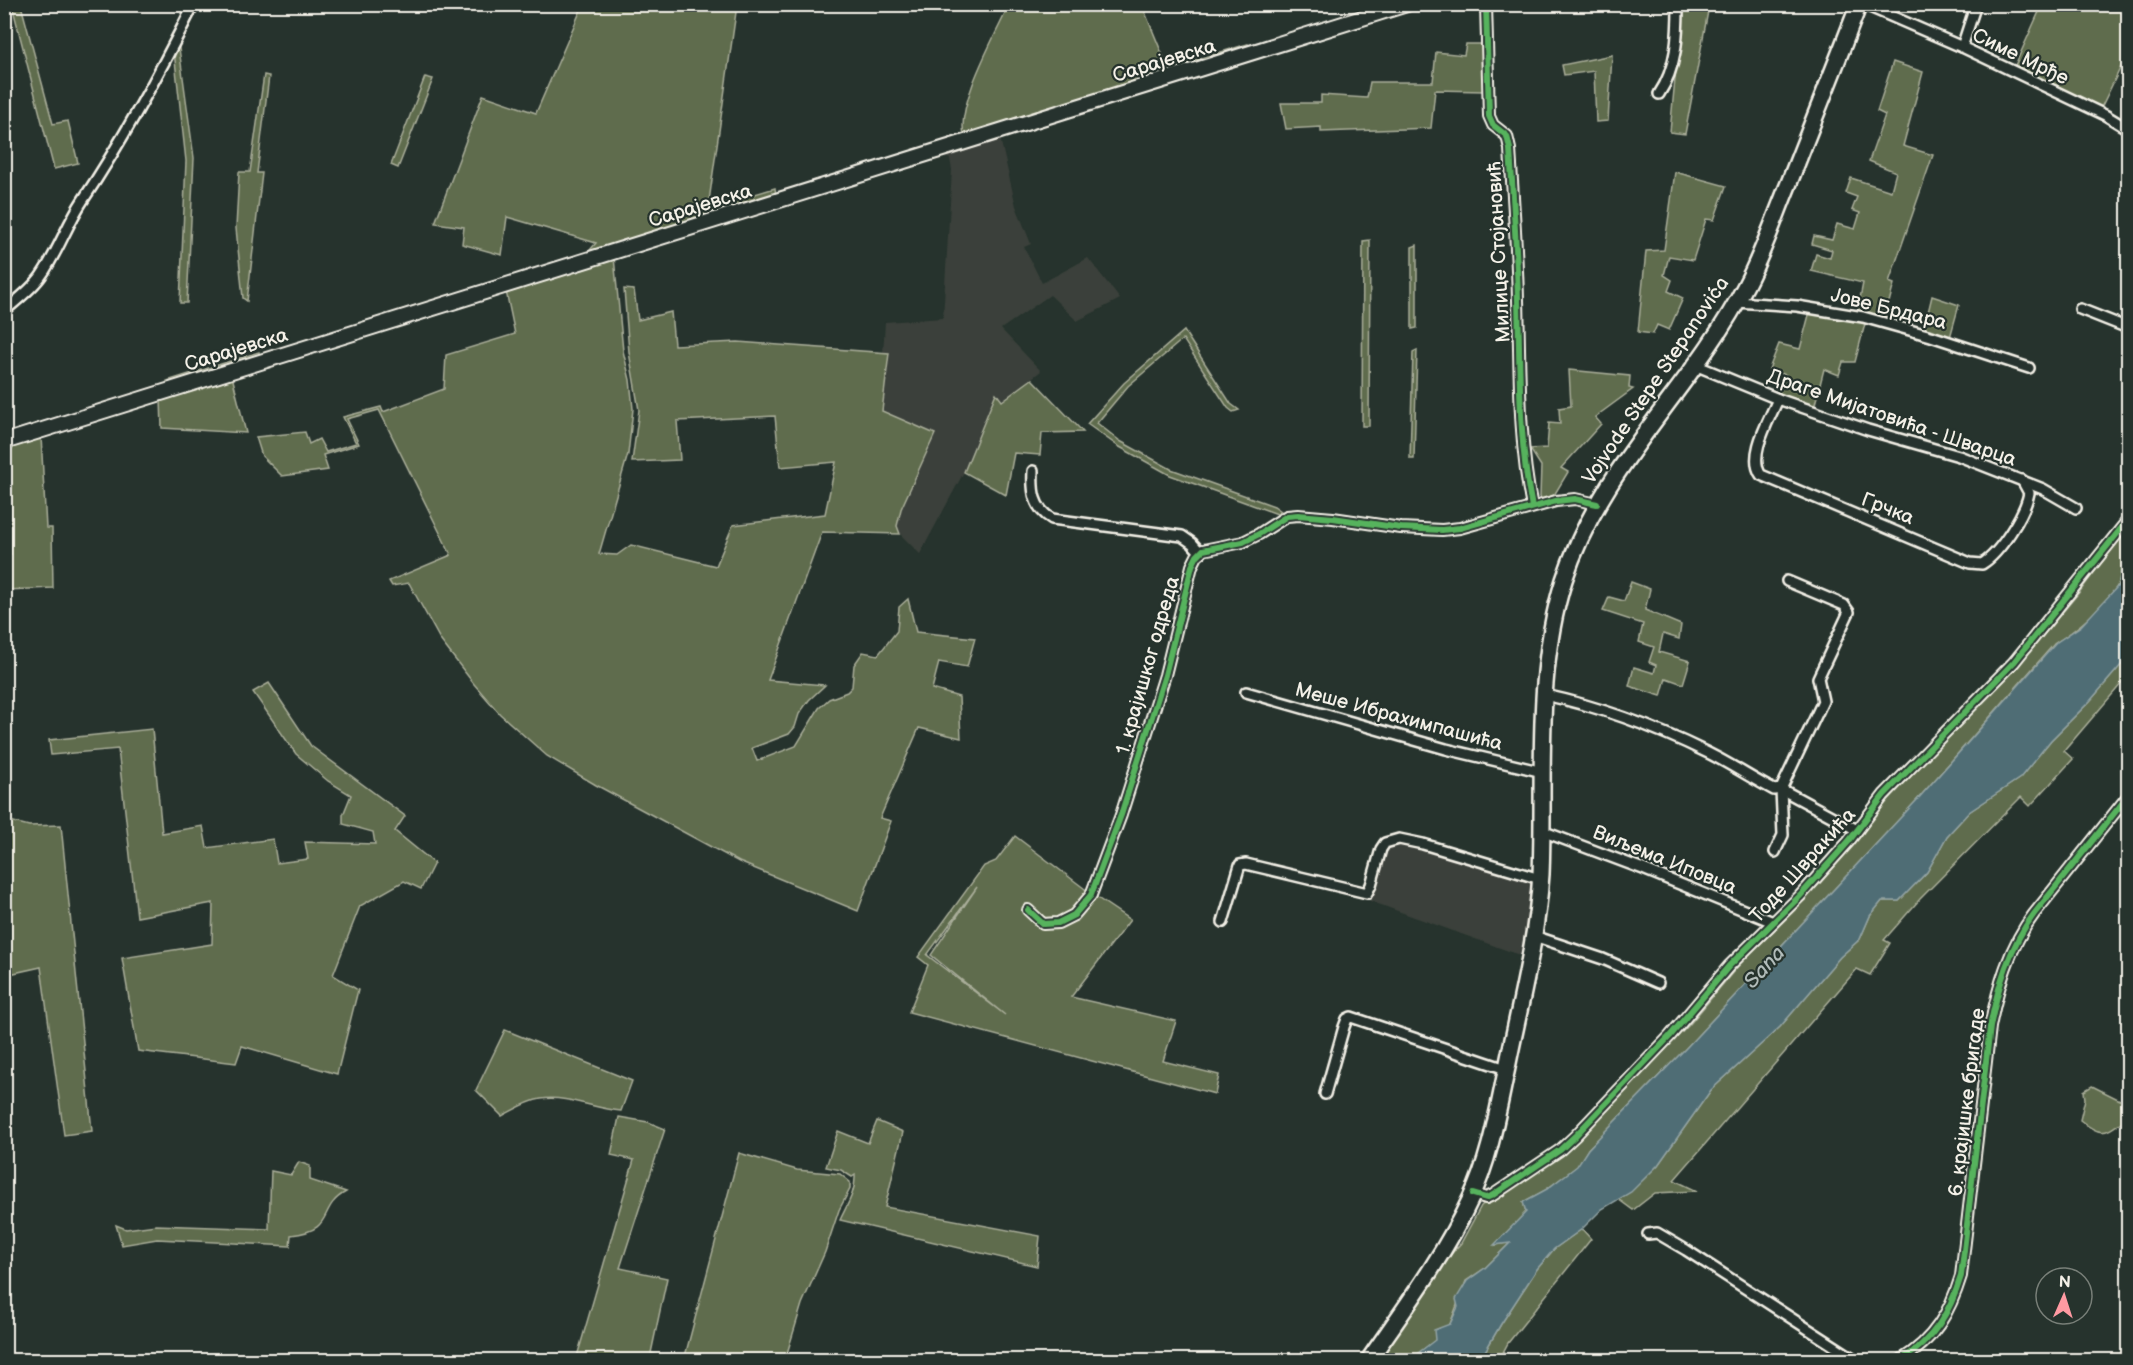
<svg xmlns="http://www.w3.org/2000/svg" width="2133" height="1365" font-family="'Balsamiq Sans',sans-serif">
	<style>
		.built { fill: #3a403a }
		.green { fill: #5f6c4d; stroke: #aaae9a; stroke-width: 1.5; fill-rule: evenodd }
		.water { fill: #4f6d75; stroke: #91a2a3; stroke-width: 1.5 }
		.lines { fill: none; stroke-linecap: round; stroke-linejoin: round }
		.street-casing { stroke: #f4f1e8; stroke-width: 14 }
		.secondary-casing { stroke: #f4f1e8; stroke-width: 18 }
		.primary-casing { stroke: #f4f1e8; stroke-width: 20 }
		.street { stroke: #26332d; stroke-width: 9 }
		.secondary { stroke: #26332d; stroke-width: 14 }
		.primary { stroke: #26332d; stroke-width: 15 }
		.cycleway-casing { stroke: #26332d; stroke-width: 10 }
		.cycleway { stroke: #56b35d; stroke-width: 6 }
		.labels { text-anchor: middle; stroke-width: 4.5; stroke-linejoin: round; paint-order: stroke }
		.street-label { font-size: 20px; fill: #f4f1e8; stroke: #26332d }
		.water-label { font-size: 21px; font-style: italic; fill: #b2bcba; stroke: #26332d }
	</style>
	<rect width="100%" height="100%" fill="#26332d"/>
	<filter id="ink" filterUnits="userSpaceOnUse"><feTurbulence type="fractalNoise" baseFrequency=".0167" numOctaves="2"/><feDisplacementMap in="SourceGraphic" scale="12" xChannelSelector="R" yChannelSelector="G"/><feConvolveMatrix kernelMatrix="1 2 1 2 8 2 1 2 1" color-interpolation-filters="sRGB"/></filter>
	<g filter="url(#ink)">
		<g class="built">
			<path d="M 1000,138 L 1016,206 L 1031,244 L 1024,247 L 1042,283 L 1088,258 L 1120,299 L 1077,321 L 1050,295 L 1001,329 L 1041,371 L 1002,401 L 996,394 L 964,472 L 920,554 L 900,534 L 897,526 L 901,509 L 882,411 L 889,354 L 883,353 L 885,322 L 943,318 L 952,170 L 950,159 L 942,156 Z"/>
			<path d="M 1400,842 L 1535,882 L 1525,957 L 1370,901 L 1383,848 Z"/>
		</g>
		<g class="green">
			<path d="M 12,5 L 21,5 L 53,124 L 68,121 L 78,163 L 54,169 Z"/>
			<path d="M 583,5 L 737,5 L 708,208 L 775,188 L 776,196 L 585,256 L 596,243 L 507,217 L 502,255 L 462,244 L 464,227 L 435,223 L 483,95 L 536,113 Z"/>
			<path d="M 1008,5 L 1142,5 L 1168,68 L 1248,44 L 1251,49 L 965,138 C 954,111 992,41 1005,14 Z"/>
			<path d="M 1682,5 L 1709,6 L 1685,134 L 1670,132 Z"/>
			<path d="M 2042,5 L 2128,5 L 2128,52 L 2099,112 L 2013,70 Z"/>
			<path d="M 178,41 L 194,158 L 187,303 L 180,303 L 186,161 L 174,51 Z"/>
			<path d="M 1466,44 L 1484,44 L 1484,91 L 1435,90 L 1431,128 L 1321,132 L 1321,127 L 1286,129 L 1281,103 L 1321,103 L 1321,95 L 1367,98 L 1370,82 L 1433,82 L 1436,52 L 1464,55 Z"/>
			<path d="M 1612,55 L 1608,121 L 1596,122 L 1594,71 L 1564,75 L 1562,65 Z"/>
			<path d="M 1893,62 L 1923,72 L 1903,146 L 1933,155 L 1889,282 L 1894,284 L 1883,324 L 1866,320 L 1855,362 L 1843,362 L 1839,375 L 1824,369 L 1814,408 L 1777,394 L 1786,375 L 1769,369 L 1779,344 L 1800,349 L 1810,311 L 1857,314 L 1863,283 L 1811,271 L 1816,254 L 1830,258 L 1832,250 L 1812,244 L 1814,236 L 1832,240 L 1837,224 L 1855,229 L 1860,213 L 1852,210 L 1857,197 L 1846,193 L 1851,178 L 1891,191 L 1896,172 L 1869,161 L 1885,115 L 1877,111 Z"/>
			<path d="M 264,75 L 269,76 L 257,173 L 262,173 L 247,301 L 243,298 L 236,228 L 239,172 L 250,172 Z"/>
			<path d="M 425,77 L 433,79 L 398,168 L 391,165 Z"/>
			<path d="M 1675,172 L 1726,186 L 1714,220 L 1706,219 L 1693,260 L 1669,256 L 1664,275 L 1672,280 L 1668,291 L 1683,298 L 1669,330 L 1657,325 L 1653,334 L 1638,332 L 1646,251 L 1664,250 Z"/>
			<path d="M 1370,240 L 1369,426 L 1362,426 L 1363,241 Z"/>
			<path d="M 1417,245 L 1417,328 L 1412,329 L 1412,247 Z"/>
			<path d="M 614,257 L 623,351 L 630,380 L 633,409 L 628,454 L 599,554 L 617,555 L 631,545 L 716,566 L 733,525 L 825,514 L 836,462 L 780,467 L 775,416 L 677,421 L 680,460 L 632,462 L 639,410 L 629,352 L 624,289 L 634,290 L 638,320 L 671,312 L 674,345 L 738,342 L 889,353 L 882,411 L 935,434 L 901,509 L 897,526 L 900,534 L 822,532 L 768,680 L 825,685 L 809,700 L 799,714 L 795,727 L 789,734 L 752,748 L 757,761 L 796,746 L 819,708 L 829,699 L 847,692 L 852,687 L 854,665 L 863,652 L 878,655 L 897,631 L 899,607 L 908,599 L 916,632 L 975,638 L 967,667 L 939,662 L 932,689 L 959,697 L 961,738 L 919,728 L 880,818 L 891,821 L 858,911 L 739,862 L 596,785 L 547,756 L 500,714 L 474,684 L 441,641 L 409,583 L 392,586 L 389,581 L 451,555 L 379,410 L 347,419 L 359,444 L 323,455 L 328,470 L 282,476 L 262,456 L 256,437 L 305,432 L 309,444 L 319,439 L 326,452 L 356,443 L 343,417 L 381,407 L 383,412 L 444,389 L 446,355 L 515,334 L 506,291 Z"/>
			<path d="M 1932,296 L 1959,305 L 1949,341 L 1923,333 Z"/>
			<path d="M 1184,331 L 1231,404 L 1239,410 L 1233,412 L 1228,408 L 1183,339 L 1128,386 L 1097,423 L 1120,441 L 1171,469 L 1274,506 L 1281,511 L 1280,515 L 1170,475 L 1118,446 L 1087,424 L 1124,383 Z"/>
			<path d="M 1417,350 L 1414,459 L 1410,459 L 1413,352 Z"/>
			<path d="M 259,352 L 260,358 L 167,388 L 167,381 Z"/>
			<path d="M 1569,370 L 1630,376 L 1629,388 L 1633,389 L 1595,417 L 1601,424 L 1561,468 L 1568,472 L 1550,502 L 1545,501 L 1540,497 L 1541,466 L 1530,449 L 1547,448 L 1549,423 L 1560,424 L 1559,408 L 1571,406 Z"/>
			<path d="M 232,376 L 246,433 L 162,428 L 161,399 Z"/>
			<path d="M 1032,379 L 1083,432 L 1042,433 L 1040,455 L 1014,453 L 1006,495 L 964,472 L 996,393 L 1002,401 Z"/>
			<path d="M 41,436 L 46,528 L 52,528 L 53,588 L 5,590 L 4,555 L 11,554 L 10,446 Z"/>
			<path d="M 2128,516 L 2128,558 C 2119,570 2123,578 2116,588 C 2099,611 2078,629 2054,644 L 1917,800 L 1687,1047 L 1588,1149 L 1578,1166 L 1544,1191 L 1523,1202 L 1526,1212 L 1496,1245 L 1511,1242 L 1485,1268 L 1466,1281 L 1450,1324 L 1436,1340 L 1409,1360 L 1376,1360 L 1444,1262 L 1461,1243 L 1481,1206 L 1486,1202 L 1491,1201 L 1494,1194 L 1579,1133 L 1631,1084 L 1689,1025 L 1748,954 L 1816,886 L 1861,836 L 1874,816 L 1908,778 L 2031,650 L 2081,590 L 2122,535 Z"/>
			<path d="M 1631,582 L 1650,589 L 1645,610 L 1681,625 L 1679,639 L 1663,634 L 1659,652 L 1690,661 L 1683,684 L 1666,678 L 1661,696 L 1629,686 L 1634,667 L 1654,673 L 1656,665 L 1649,662 L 1654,647 L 1639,642 L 1643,624 L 1603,611 L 1609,597 L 1624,601 Z"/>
			<path d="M 2128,657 L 2128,676 L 2064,751 L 2073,759 L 2030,806 L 2021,797 L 1920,899 L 1884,940 L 1890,943 L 1870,975 L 1857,969 L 1674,1180 L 1697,1191 L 1655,1193 L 1633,1210 L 1618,1199 L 1633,1189 L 1658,1165 L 1711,1090 L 1780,1027 L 1840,957 L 1860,939 L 1870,916 L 1882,901 L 1899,901 L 1927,872 L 1947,836 L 1969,812 L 2020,778 L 2051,740 L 2090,701 Z"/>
			<path d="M 269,683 L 311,746 L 405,816 L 395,831 L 434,863 L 421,889 L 404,881 L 360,906 L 333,975 L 358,990 L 337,1074 L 242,1046 L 236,1063 L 138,1051 L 122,958 L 212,944 L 213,903 L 137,917 L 118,749 L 51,755 L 49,740 L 152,729 L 162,833 L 203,826 L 207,848 L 273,839 L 277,863 L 308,859 L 305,842 L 375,844 L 373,832 L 343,824 L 343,815 L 351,795 L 328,781 L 296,754 L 253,692 Z"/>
			<path d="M 6,820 L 29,826 L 61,825 L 92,1131 L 64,1135 L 41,967 L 5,975 Z"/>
			<path d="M 1015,836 L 1093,895 L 1130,920 L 1071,997 L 1176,1021 L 1163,1061 L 1219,1075 L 1215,1094 L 909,1012 L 928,965 L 918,957 L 984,866 L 996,861 ZM 977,887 L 931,955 L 1005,1015 L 927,955 Z"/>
			<path d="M 505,1030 L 632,1081 L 621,1111 C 594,1109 568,1095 541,1099 C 527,1101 514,1110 502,1116 L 476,1090 Z"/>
			<path d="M 2092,1086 L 2128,1104 L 2128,1117 C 2105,1133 2104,1139 2080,1120 L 2085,1099 L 2084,1091 Z"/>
			<path d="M 619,1117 L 648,1122 L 665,1129 L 620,1268 L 667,1278 L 651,1353 L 678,1360 L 576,1360 L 634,1160 L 611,1155 Z"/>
			<path d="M 877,1121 L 903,1132 L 885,1207 L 1040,1236 L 1037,1266 L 840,1220 C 847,1205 856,1192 855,1175 L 852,1177 L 841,1170 L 826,1167 L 838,1131 L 868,1143 Z"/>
			<path d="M 739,1153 L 797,1170 L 840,1174 L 850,1182 L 850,1189 L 839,1210 L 825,1252 L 802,1304 L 785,1360 L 684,1360 Z"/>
			<path d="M 299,1162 L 310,1166 L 310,1180 L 346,1192 C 316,1208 337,1230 291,1235 L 290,1246 L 157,1239 L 122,1245 L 116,1225 L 126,1229 L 156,1225 L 269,1229 L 271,1171 L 291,1175 Z"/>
			<path d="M 1582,1229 L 1591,1239 L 1508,1343 L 1499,1360 L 1480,1360 L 1501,1324 L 1537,1269 L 1554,1249 Z"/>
		</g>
		<path class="water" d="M 2128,558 L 2128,657 L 2090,701 L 2051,740 L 2020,778 L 1969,812 L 1947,836 L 1927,872 L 1899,901 L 1882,901 L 1870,916 L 1860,939 L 1840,957 L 1780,1027 L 1711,1090 L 1658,1165 L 1631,1192 L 1602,1209 L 1582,1229 L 1554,1249 L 1537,1269 L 1501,1324 L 1480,1360 L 1409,1360 L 1435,1340 L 1434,1330 L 1450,1324 L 1458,1307 L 1456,1299 L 1467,1281 L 1485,1268 L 1510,1243 L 1494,1245 L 1526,1212 L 1523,1202 L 1547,1189 L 1577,1166 L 1588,1149 L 1687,1047 L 1917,800 L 2057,642 L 2081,626 L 2118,586 L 2122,566 Z"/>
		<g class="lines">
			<defs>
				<g id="street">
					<path d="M 1486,4 L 1489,116 L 1493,125 L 1507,136 L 1510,149 C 1513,199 1517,250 1518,300 C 1520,369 1518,439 1532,507"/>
					<path d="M 1863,4 L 1962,47 L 2105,115 L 2128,129"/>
					<path d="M 1962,47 L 1976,4"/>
					<path d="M 1659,94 C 1677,67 1678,36 1678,4"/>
					<path d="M 1736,302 L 1797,306 L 1863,317 L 1931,336 L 2029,368"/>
					<path d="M 2080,309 L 2128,328"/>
					<path d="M 4,311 C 17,300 31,290 41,276 C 58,252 67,224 83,200 C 125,137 160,72 194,4"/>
					<path d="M 1695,365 L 1778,399 L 1868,430 L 1959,456 L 2043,489 L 2076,508"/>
					<path d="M 1778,399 C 1770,419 1747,455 1761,475 L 1970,563 L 1982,564 C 2000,553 2025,514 2029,493 L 2022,480"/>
					<path d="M 1033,471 C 1032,490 1033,508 1052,519 L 1182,536 L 1192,543 L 1201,553"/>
					<path d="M 1246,692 L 1446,749 L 1543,772"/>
					<path d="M 1545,695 C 1601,707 1655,727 1706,752 C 1729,763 1751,778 1774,790 L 1781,789 L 1823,701 L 1818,678 L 1849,612 L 1844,605 L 1787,581"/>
					<path d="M 1781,789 L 1857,830"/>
					<path d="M 1542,831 L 1643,869 L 1773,922"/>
					<path d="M 1775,852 L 1783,835 L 1781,789"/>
					<path d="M 1028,910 L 1043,924 L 1058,923 L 1074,915 L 1091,895 L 1121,815 L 1165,675 L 1192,566 L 1197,556 L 1203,550 L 1243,542 L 1259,534 L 1287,516 L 1298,515 L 1333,518 L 1401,528 L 1442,530 L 1460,528 L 1556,501 L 1575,499 L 1597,504"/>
					<path d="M 1223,922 L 1240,865 L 1246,864 L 1367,893 L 1371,885 L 1381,849 L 1385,843 L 1399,839 L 1423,844 L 1540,879"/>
					<path d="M 1534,936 L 1603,959 L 1658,983"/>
					<path d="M 1325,1094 L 1344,1027 L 1347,1019 L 1351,1017 L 1506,1069"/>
					<path d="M 1473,1194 L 1486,1198 L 1493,1195 L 1560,1150 L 1575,1136 L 1670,1036 L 1729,966 L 1800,896 L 1849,841 L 1884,795 L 2014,662 L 2128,520"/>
					<path d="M 1648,1234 L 1657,1233 L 1686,1250 L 1856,1360"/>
					<path d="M 1901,1360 C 1934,1340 1950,1312 1961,1276 L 1990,1027 C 1998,987 2009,947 2034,914 L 2128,796"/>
				</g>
				<path id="secondary" d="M 4,442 L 1407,4"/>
				<path id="primary" d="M 1369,1360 C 1405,1308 1444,1256 1471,1198 C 1491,1156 1498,1108 1508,1063 C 1521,1000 1537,937 1541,874 C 1545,777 1534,674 1564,580 C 1601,465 1692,389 1746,285 C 1763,253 1775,217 1789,183 C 1812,124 1836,64 1859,4"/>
			</defs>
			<use href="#street" class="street-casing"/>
			<use href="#secondary" class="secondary-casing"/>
			<use href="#primary" class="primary-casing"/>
			<use href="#street" class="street"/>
			<use href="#secondary" class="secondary"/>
			<use href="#primary" class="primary"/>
			<defs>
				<g id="cycleway">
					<path d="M 1486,4 L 1489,116 L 1493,125 L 1507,136 L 1510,149 C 1513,199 1517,250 1518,300 C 1520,369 1518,439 1532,507"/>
					<path d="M 1028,910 L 1043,924 L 1058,923 L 1074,915 L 1091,895 L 1121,815 L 1165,675 L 1192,566 L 1197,556 L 1203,550 L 1243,542 L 1259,534 L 1287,516 L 1298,515 L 1333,518 L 1401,528 L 1442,530 L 1460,528 L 1556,501 L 1575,499 L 1597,504"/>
					<path d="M 1473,1194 L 1486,1198 L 1493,1195 L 1560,1150 L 1575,1136 L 1670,1036 L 1729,966 L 1800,896 L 1849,841 L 1884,795 L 2014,662 L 2128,520"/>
					<path d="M 1901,1360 C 1934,1340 1950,1312 1961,1276 L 1990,1027 C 1998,987 2009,947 2034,914 L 2128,796"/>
				</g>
			</defs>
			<use href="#cycleway" class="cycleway-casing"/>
			<use href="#cycleway" class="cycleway"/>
		</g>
	</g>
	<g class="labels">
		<g class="street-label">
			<text transform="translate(2021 56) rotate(26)" y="7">Симе Мрђе</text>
			<text transform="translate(1164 60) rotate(-17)" y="7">Сарајевска</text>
			<text transform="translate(700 205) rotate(-17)" y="7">Сарајевска</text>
			<text transform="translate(1498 252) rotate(-93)" y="7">Милице Стојановић</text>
			<text transform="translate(1889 308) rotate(14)" y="7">Јове Брдара</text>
			<text transform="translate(236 349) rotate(-17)" y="7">Сарајевска</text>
			<text transform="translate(1655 380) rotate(-56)" y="7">Vojvode Stepe Stepanovića</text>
			<text transform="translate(1892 417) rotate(19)" y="7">Драге Мијатовића - Шварца</text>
			<text transform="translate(1888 508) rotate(22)" y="7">Грчка</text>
			<text transform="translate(1147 665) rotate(-74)" y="7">1. крајишког одреда</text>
			<text transform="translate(1399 716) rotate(15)" y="7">Меше Ибрахимпашића</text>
			<text transform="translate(1665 859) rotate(22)" y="7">Виљема Иповца</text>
			<text transform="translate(1802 865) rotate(-48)" y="7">Тоде Швракића</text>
			<text transform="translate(1966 1102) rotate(-83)" y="7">6. крајишке бригаде</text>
		</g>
		<g class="water-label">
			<text transform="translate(1764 967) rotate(-47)" y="7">Sana</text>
		</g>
	</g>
	<rect width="2133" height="1365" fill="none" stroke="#26332d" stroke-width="24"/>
	<rect x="12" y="12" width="2109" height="1341" fill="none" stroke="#f4f1e8" stroke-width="2" filter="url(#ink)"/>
	<g transform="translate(2064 1296) rotate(3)"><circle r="28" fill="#26332d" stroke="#787f78" stroke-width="1.5"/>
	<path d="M0-4.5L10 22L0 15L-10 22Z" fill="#ff9aa2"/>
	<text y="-9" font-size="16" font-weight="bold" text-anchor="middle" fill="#f4f1e8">N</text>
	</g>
</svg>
